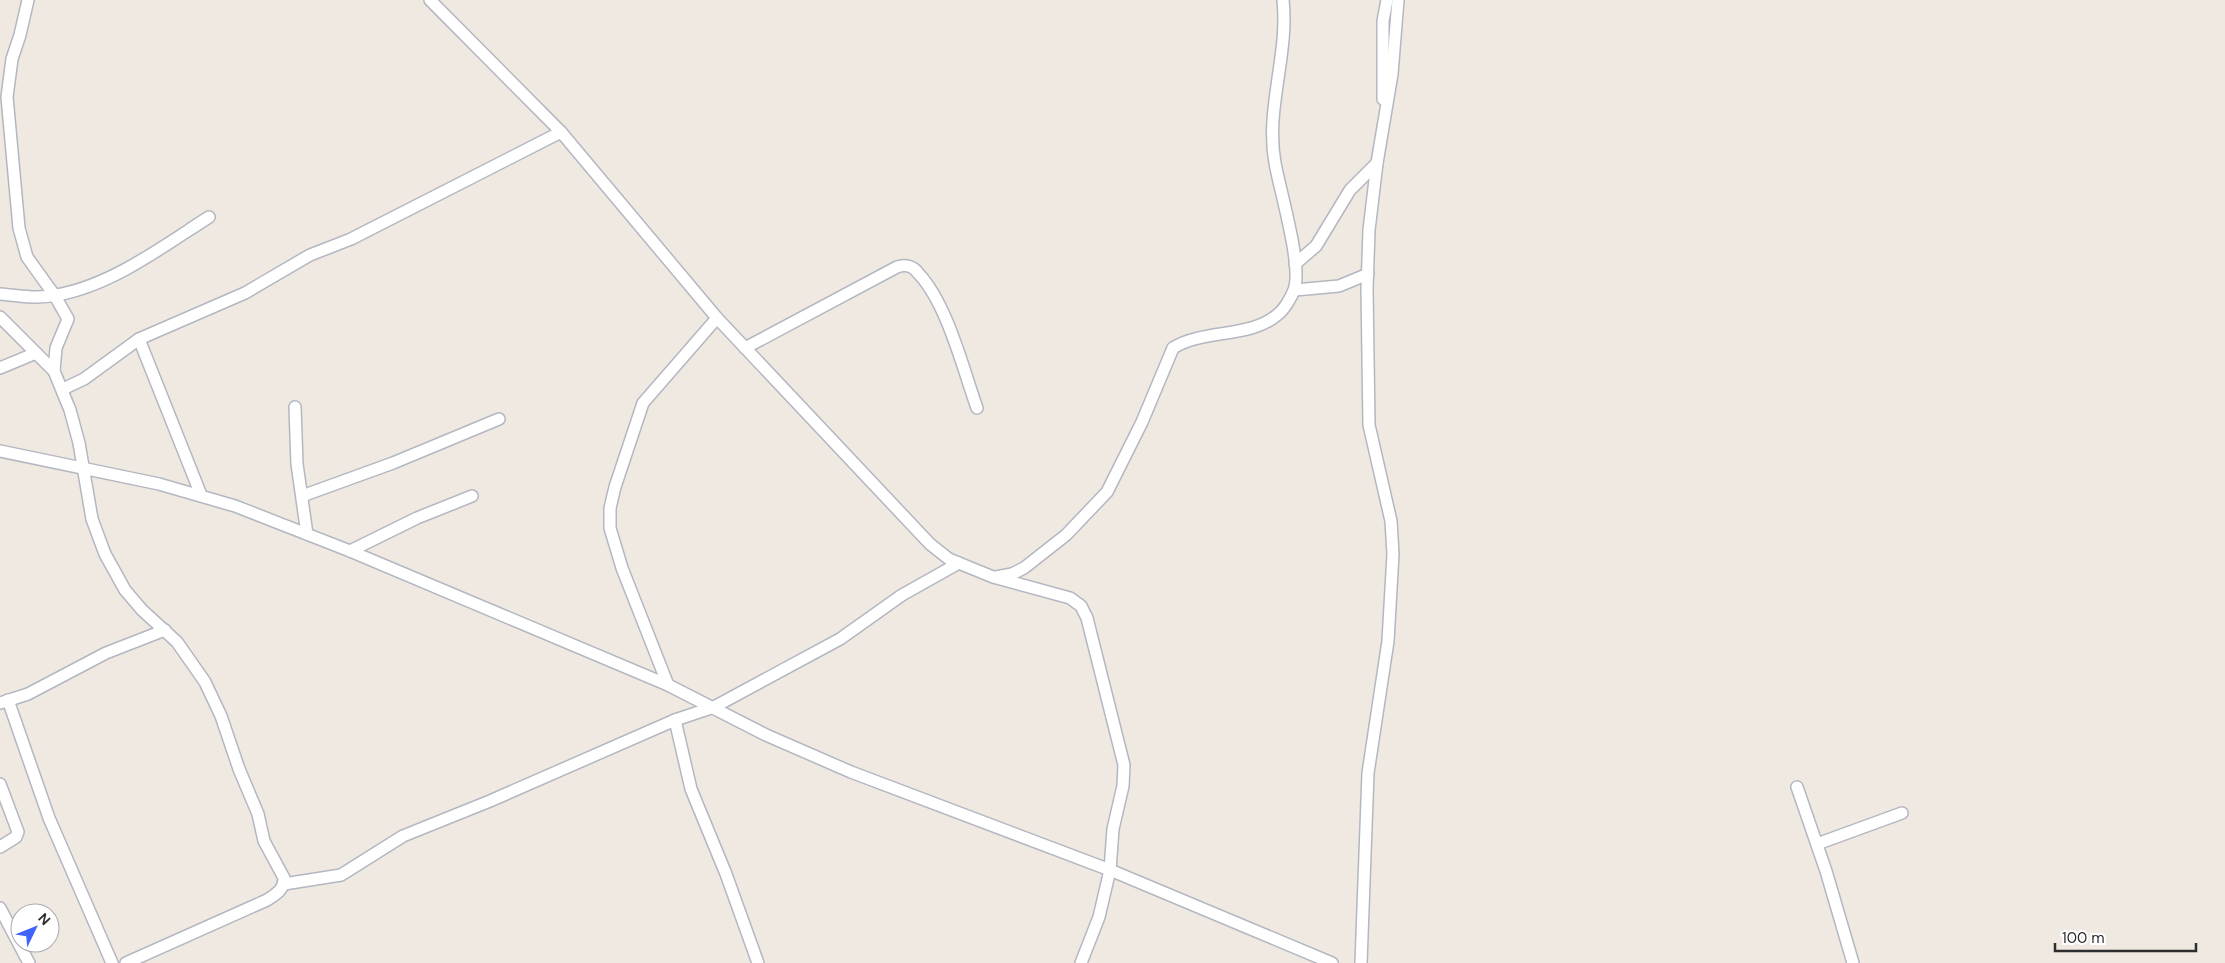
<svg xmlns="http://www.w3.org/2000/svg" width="2225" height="963" font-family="'DM Sans',sans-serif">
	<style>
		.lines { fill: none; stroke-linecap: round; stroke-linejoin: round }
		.minor-casing { stroke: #b4b7c1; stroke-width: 14 }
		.minor { stroke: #fff; stroke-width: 11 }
	</style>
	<rect width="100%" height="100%" fill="#efe9e1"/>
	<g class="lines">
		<defs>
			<g id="minor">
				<path d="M 28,0 L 20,35 L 12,59 L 7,97 L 19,228 L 27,257 L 55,296 L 68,319 L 56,348 L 54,371"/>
				<path d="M 430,0 L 561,132 L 717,318 L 930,544 L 949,559 L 993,577 L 1070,598 L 1081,606 L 1087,618 L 1124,765 L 1123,786 L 1113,829 L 1110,870 L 1099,917 L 1081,963"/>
				<path d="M 1383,99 L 1383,21 L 1387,0"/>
				<path d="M 1295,264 L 1316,246 L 1350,190 L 1377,163"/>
				<path d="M 1295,290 L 1339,286 L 1368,274"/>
				<path d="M 0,294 C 19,296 38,299 57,295 C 112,285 162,247 209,217"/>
				<path d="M 0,317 L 54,371 L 70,410 L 79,443 L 92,519 L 105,554 L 125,590 L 142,610 L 177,642 L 205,682 L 221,716 L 239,769 L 258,814 L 264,841 L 284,878 C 284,890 276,894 267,900 L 126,963"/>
				<path d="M 139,339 L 201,495"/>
				<path d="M 745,348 L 897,267 C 905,264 913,266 918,273 C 947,303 963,369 977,408"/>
				<path d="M 0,368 L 36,353"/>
				<path d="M 63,389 L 84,379 L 139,339 L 245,293 L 310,255 L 351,239 L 561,132"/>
				<path d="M 295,407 L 297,464 L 307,534"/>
				<path d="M 0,451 L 159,484 L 235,506 L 350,551 L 668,685 L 766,735 L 851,772 L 1110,870 L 1332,963"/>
				<path d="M 302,496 L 393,463 L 499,419"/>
				<path d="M 350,551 L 417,518 L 472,496"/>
				<path d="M 996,577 L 1012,574 L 1024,568 L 1066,535 L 1107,492 L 1142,422 L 1173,348 C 1203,329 1251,338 1277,315 C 1284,310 1291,298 1294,290 C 1303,267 1280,191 1275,163 C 1265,109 1289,55 1283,0"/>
				<path d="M 668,685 L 622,568 L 610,528 L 610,508 L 615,487 L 643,403 L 717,318"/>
				<path d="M 8,700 L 49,818 L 112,963"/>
				<path d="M 0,703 L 28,694 L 106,653 L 165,630"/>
				<path d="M 675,720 L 691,789 L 726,874 L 758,963"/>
				<path d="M 0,784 L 18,832 L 16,837 L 0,847"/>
				<path d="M 1797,787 L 1826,871 L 1853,963"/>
				<path d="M 1817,844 L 1902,813"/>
				<path d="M 284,884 L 341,875 L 403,836 L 490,801 L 675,720 L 714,707 L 840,639 L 902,595 L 959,563"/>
				<path d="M 0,908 L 29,963"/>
				<path d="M 1361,963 L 1368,773 L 1388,641 L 1393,554 L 1391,521 L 1369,425 L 1367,289 L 1369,230 L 1377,163 L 1392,74 L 1398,0"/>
			</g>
		</defs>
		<use href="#minor" class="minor-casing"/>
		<use href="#minor" class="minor"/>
	</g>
	<g transform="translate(35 928) rotate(47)"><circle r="24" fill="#ffffff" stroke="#ababab"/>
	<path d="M0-4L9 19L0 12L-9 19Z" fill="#4264fb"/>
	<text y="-8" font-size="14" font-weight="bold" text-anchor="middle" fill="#2e2e2e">N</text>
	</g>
	<path d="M2055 943v8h141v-8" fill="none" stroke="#2e2e2e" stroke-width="2.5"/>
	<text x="2062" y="943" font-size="15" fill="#2e2e2e" stroke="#ffffff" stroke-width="4" paint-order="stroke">100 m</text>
</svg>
